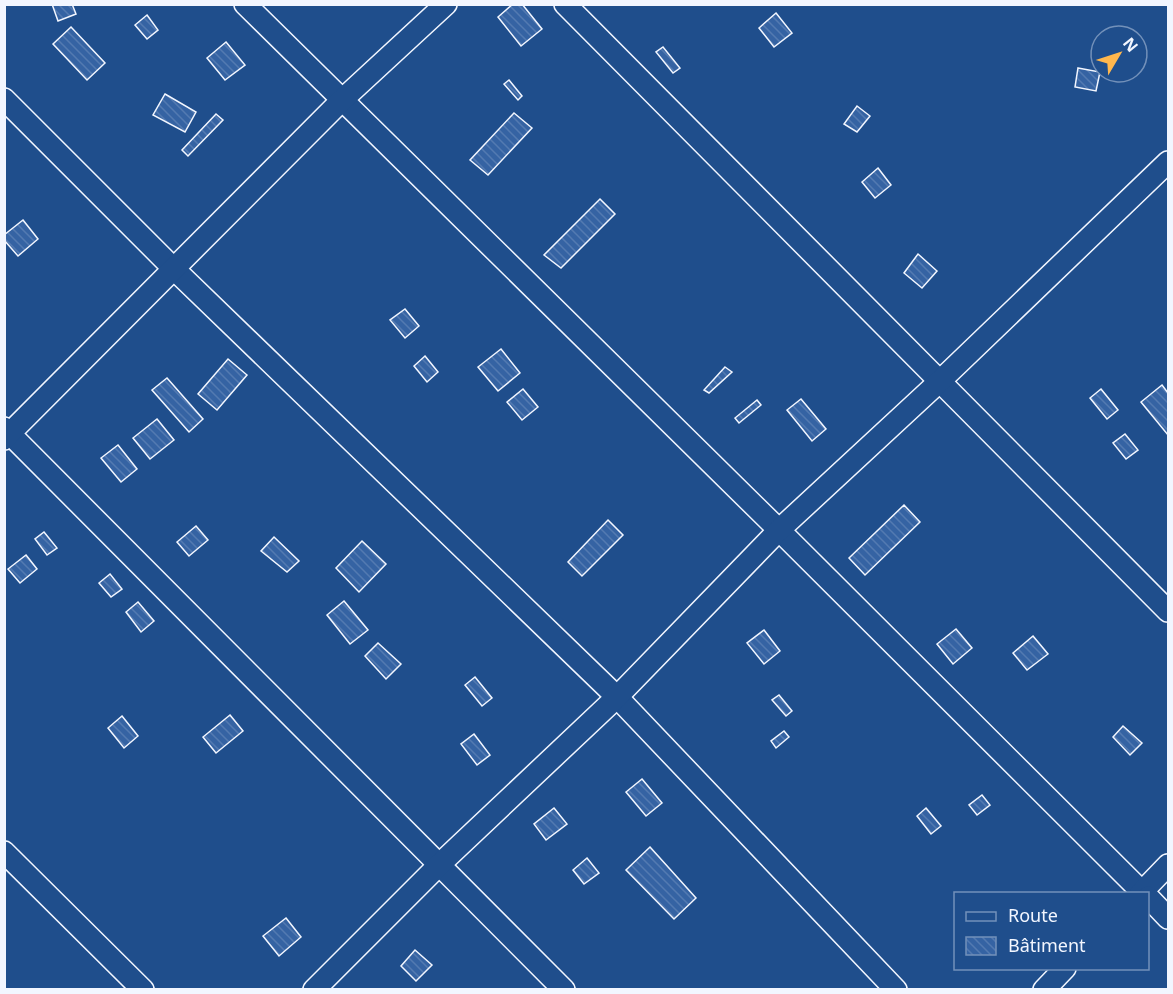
<svg xmlns="http://www.w3.org/2000/svg" width="1173" height="994" font-family="'Noto Sans',sans-serif">
	<style>
		.building { fill: url(#building-back-hatch); stroke: #f2f6ff; stroke-width: 1.5 }
		.lines { fill: none; stroke-linecap: round; stroke-linejoin: round }
		.minor-casing { stroke: #f2f6ff; stroke-width: 24 }
		.minor { stroke: #1f4e8c; stroke-width: 21 }
	</style>
	<defs>
		<pattern id="building-back-hatch" width="6" height="6" patternUnits="userSpaceOnUse" patternTransform="scale(1.5)"><rect width="6" height="6" fill="#3563a3"/><path d="M-1 5l2 2M0 0l6 6M5-1l2 2" fill="none" stroke="#537ab1"/></pattern>
	</defs>
	<rect width="100%" height="100%" fill="#1f4e8c"/>
	<g class="building">
		<path d="M 52,4 L 72,4 L 76,14 L 58,21 Z"/>
		<path d="M 513,4 L 522,4 L 542,29 L 521,46 L 498,17 Z"/>
		<path d="M 776,13 L 792,33 L 774,47 L 759,28 Z"/>
		<path d="M 147,15 L 158,30 L 147,39 L 135,25 Z"/>
		<path d="M 71,27 L 105,63 L 87,80 L 53,44 Z"/>
		<path d="M 226,42 L 245,65 L 225,80 L 207,58 Z"/>
		<path d="M 663,47 L 680,68 L 673,73 L 656,52 Z"/>
		<path d="M 1078,68 L 1100,72 L 1096,91 L 1075,87 Z"/>
		<path d="M 509,80 L 522,96 L 518,100 L 504,84 Z"/>
		<path d="M 165,94 L 196,112 L 185,132 L 153,115 Z"/>
		<path d="M 857,106 L 870,116 L 857,132 L 844,124 Z"/>
		<path d="M 514,113 L 532,128 L 488,175 L 470,160 Z"/>
		<path d="M 216,114 L 223,120 L 188,156 L 182,150 Z"/>
		<path d="M 878,168 L 891,185 L 875,198 L 862,182 Z"/>
		<path d="M 600,199 L 615,214 L 561,268 L 544,255 Z"/>
		<path d="M 23,220 L 38,239 L 18,256 L 4,240 L 4,235 Z"/>
		<path d="M 918,254 L 937,271 L 922,288 L 904,273 Z"/>
		<path d="M 405,309 L 419,326 L 405,338 L 390,320 Z"/>
		<path d="M 501,349 L 520,373 L 498,391 L 478,367 Z"/>
		<path d="M 425,356 L 438,372 L 427,382 L 414,366 Z"/>
		<path d="M 228,359 L 247,375 L 217,410 L 198,394 Z"/>
		<path d="M 725,367 L 732,372 L 709,393 L 704,390 Z"/>
		<path d="M 167,378 L 203,419 L 189,432 L 152,390 Z"/>
		<path d="M 1162,385 L 1168,393 L 1168,435 L 1141,402 Z"/>
		<path d="M 523,389 L 538,407 L 522,420 L 507,402 Z"/>
		<path d="M 1101,389 L 1118,410 L 1107,419 L 1090,398 Z"/>
		<path d="M 801,399 L 826,429 L 812,441 L 787,410 Z"/>
		<path d="M 757,400 L 761,405 L 739,423 L 735,418 Z"/>
		<path d="M 157,419 L 174,440 L 150,459 L 133,438 Z"/>
		<path d="M 1125,434 L 1138,450 L 1126,459 L 1113,443 Z"/>
		<path d="M 118,445 L 137,469 L 121,482 L 101,458 Z"/>
		<path d="M 904,505 L 920,522 L 865,575 L 849,558 Z"/>
		<path d="M 608,520 L 623,535 L 582,576 L 568,562 Z"/>
		<path d="M 196,526 L 208,540 L 189,556 L 177,542 Z"/>
		<path d="M 44,532 L 57,548 L 47,555 L 35,539 Z"/>
		<path d="M 274,537 L 299,561 L 287,572 L 261,551 Z"/>
		<path d="M 362,541 L 386,564 L 359,592 L 336,568 Z"/>
		<path d="M 26,555 L 37,569 L 20,583 L 8,569 Z"/>
		<path d="M 110,574 L 122,589 L 111,597 L 99,583 Z"/>
		<path d="M 344,601 L 368,630 L 350,644 L 327,615 Z"/>
		<path d="M 138,602 L 154,621 L 141,632 L 126,612 Z"/>
		<path d="M 956,629 L 972,648 L 953,664 L 937,644 Z"/>
		<path d="M 764,630 L 780,651 L 764,664 L 747,643 Z"/>
		<path d="M 1033,636 L 1048,654 L 1027,670 L 1013,653 Z"/>
		<path d="M 378,643 L 401,664 L 386,679 L 365,656 Z"/>
		<path d="M 475,677 L 492,698 L 482,706 L 465,685 Z"/>
		<path d="M 779,695 L 792,711 L 786,716 L 772,700 Z"/>
		<path d="M 230,715 L 243,731 L 216,753 L 203,737 Z"/>
		<path d="M 122,716 L 138,736 L 124,748 L 108,728 Z"/>
		<path d="M 1123,726 L 1142,743 L 1130,755 L 1113,737 Z"/>
		<path d="M 784,731 L 789,737 L 776,748 L 771,741 Z"/>
		<path d="M 474,734 L 490,755 L 477,765 L 461,744 Z"/>
		<path d="M 642,779 L 662,803 L 646,816 L 626,792 Z"/>
		<path d="M 982,795 L 990,805 L 977,815 L 969,805 Z"/>
		<path d="M 554,808 L 567,824 L 546,840 L 534,824 Z"/>
		<path d="M 926,808 L 941,826 L 931,834 L 917,816 Z"/>
		<path d="M 650,847 L 696,898 L 674,919 L 626,870 Z"/>
		<path d="M 587,858 L 599,873 L 584,884 L 573,870 Z"/>
		<path d="M 286,918 L 301,937 L 279,956 L 263,936 Z"/>
		<path d="M 415,950 L 432,965 L 416,981 L 401,966 Z"/>
	</g>
	<g class="lines">
		<defs>
			<g id="minor">
				<path d="M 245,4 L 779,530 L 1144,894"/>
				<path d="M 565,4 L 1168,611"/>
				<path d="M 4,99 L 174,269 L 617,697 L 896,990"/>
				<path d="M 4,428 L 564,990"/>
				<path d="M 4,439 L 342,100 L 446,4"/>
				<path d="M 4,852 L 143,990"/>
				<path d="M 1140,894 L 1168,865"/>
				<path d="M 1148,897 L 1168,918"/>
				<path d="M 314,990 L 440,864 L 617,697 L 779,530 L 940,381 L 1168,162"/>
				<path d="M 1044,990 L 1065,968"/>
			</g>
		</defs>
		<use href="#minor" class="minor-casing"/>
		<use href="#minor" class="minor"/>
	</g>
	<rect width="1173" height="994" fill="none" stroke="#f2f6ff" stroke-width="12"/>
	<rect x="954" y="892" width="195" height="78" fill="#1f4e8c" stroke="#7391ba" stroke-width="1.5"/>
	<rect x="966" y="912" width="30" height="9" fill="#1f4e8c" stroke="#7391ba" stroke-width="1.5"/>
	<text x="1008" y="922" font-size="18" fill="#f2f6ff">Route</text>
	<rect x="966" y="937" width="30" height="18" fill="url(#building-back-hatch)" stroke="#7391ba" stroke-width="1.5"/>
	<text x="1008" y="952" font-size="18" fill="#f2f6ff">Bâtiment</text>
	<g transform="translate(1119 54) rotate(51)"><circle r="28" fill="#1f4e8c" stroke="#7391ba" stroke-width="1.5"/>
	<path d="M0-4.5L10 22L0 15L-10 22Z" fill="#ffb74d"/>
	<text y="-9" font-size="16" font-weight="bold" text-anchor="middle" fill="#f2f6ff">N</text>
	</g>
</svg>
